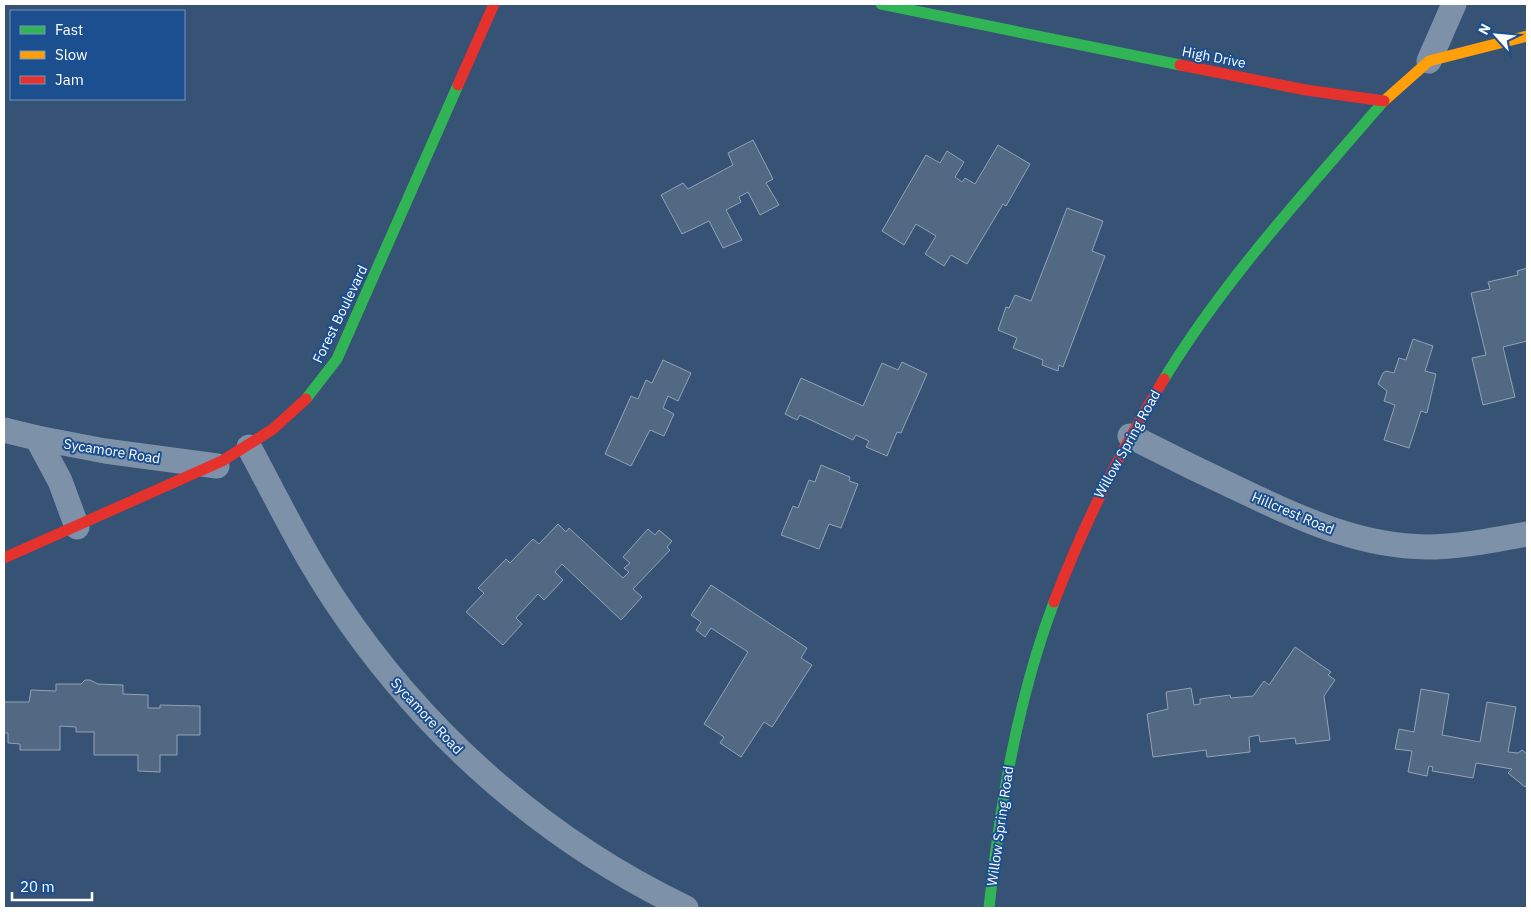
<svg xmlns="http://www.w3.org/2000/svg" width="1531" height="912" font-family="'IBM Plex Sans',sans-serif">
	<style>
		.building { fill: #526984; stroke: #92a2b6 }
		.lines { fill: none; stroke-linecap: round; stroke-linejoin: round }
		.street { stroke: #7d92a8; stroke-width: 25 }
		.fast { stroke: #30b455; stroke-width: 11 }
		.slow { stroke: #ff9f0a; stroke-width: 11 }
		.jam { stroke: #e5322d; stroke-width: 11 }
		.labels { text-anchor: middle; stroke-width: 4; stroke-linejoin: round; paint-order: stroke }
		.street-label { font-size: 14px; fill: #fff; stroke: #1b4f8f }
	</style>
	<rect width="100%" height="100%" fill="#365274"/>
	<g class="building">
		<path d="M 753,140 L 773,179 L 766,183 L 779,205 L 760,215 L 748,192 L 739,197 L 741,202 L 726,210 L 742,240 L 723,248 L 709,221 L 682,234 L 661,195 L 683,183 L 688,189 L 733,165 L 728,153 Z"/>
		<path d="M 998,145 L 1030,164 L 1006,206 L 1003,204 L 967,264 L 951,255 L 944,266 L 925,254 L 936,236 L 916,224 L 904,245 L 882,231 L 926,155 L 940,163 L 947,151 L 964,162 L 955,177 L 962,182 L 965,178 L 975,184 Z"/>
		<path d="M 1067,208 L 1103,221 L 1092,251 L 1105,256 L 1063,367 L 1059,365 L 1058,371 L 1042,365 L 1043,360 L 1013,348 L 1017,338 L 998,330 L 1006,307 L 1009,308 L 1015,295 L 1031,301 Z"/>
		<path d="M 1527,268 L 1527,341 L 1503,347 L 1515,397 L 1483,405 L 1472,358 L 1486,355 L 1471,293 L 1490,289 L 1488,282 L 1518,275 L 1517,271 Z"/>
		<path d="M 1413,339 L 1433,346 L 1425,371 L 1436,374 L 1427,413 L 1421,411 L 1409,448 L 1384,440 L 1395,405 L 1384,401 L 1387,391 L 1378,384 L 1383,373 L 1386,371 L 1394,373 L 1399,358 L 1406,360 Z"/>
		<path d="M 663,360 L 691,373 L 678,401 L 668,396 L 663,408 L 674,414 L 664,436 L 650,430 L 631,466 L 605,454 L 631,396 L 638,399 L 646,380 L 652,383 Z"/>
		<path d="M 902,362 L 927,374 L 901,433 L 897,432 L 887,456 L 866,447 L 869,441 L 856,435 L 853,440 L 800,415 L 797,420 L 785,414 L 801,378 L 863,406 L 882,363 L 898,370 Z"/>
		<path d="M 821,465 L 850,477 L 849,481 L 858,484 L 841,528 L 829,524 L 819,549 L 781,535 L 793,506 L 798,508 L 809,480 L 815,482 Z"/>
		<path d="M 558,524 L 566,532 L 569,528 L 623,578 L 629,572 L 624,568 L 630,563 L 623,557 L 648,529 L 655,535 L 659,530 L 672,541 L 667,547 L 670,550 L 633,589 L 642,597 L 621,620 L 562,564 L 555,572 L 563,580 L 544,600 L 538,594 L 516,618 L 522,624 L 503,645 L 466,612 L 484,593 L 478,588 L 506,559 L 510,563 L 533,539 L 539,544 Z"/>
		<path d="M 711,585 L 807,648 L 801,658 L 812,665 L 772,727 L 764,722 L 741,757 L 720,743 L 724,737 L 704,724 L 748,652 L 711,628 L 705,637 L 696,630 L 701,622 L 691,615 Z"/>
		<path d="M 1295,647 L 1331,672 L 1328,675 L 1335,680 L 1324,696 L 1330,740 L 1296,744 L 1295,738 L 1260,742 L 1259,735 L 1249,737 L 1250,752 L 1207,757 L 1206,750 L 1153,757 L 1147,714 L 1168,709 L 1166,692 L 1191,688 L 1194,705 L 1200,704 L 1200,699 L 1230,695 L 1231,698 L 1253,696 L 1264,681 L 1269,685 Z"/>
		<path d="M 85,680 L 90,680 L 98,684 L 123,685 L 123,694 L 148,695 L 148,708 L 160,708 L 160,705 L 200,706 L 200,735 L 177,735 L 177,755 L 160,755 L 160,772 L 138,771 L 138,755 L 94,755 L 94,732 L 76,732 L 76,727 L 60,726 L 60,750 L 20,750 L 20,744 L 8,743 L 8,733 L 4,733 L 4,702 L 29,702 L 31,690 L 56,691 L 56,684 L 81,684 Z"/>
		<path d="M 1421,689 L 1449,694 L 1442,735 L 1480,742 L 1487,702 L 1516,707 L 1508,752 L 1518,753 L 1522,750 L 1527,754 L 1527,784 L 1525,787 L 1508,773 L 1512,769 L 1476,763 L 1473,778 L 1432,771 L 1433,767 L 1429,766 L 1427,776 L 1408,772 L 1412,751 L 1395,749 L 1399,729 L 1414,732 Z"/>
	</g>
	<g class="lines">
		<g class="street">
			<path d="M 1429,61 L 1454,4"/>
			<path d="M 4,430 L 37,438 L 60,481 L 77,527"/>
			<path d="M 1130,436 C 1171,457 1212,477 1253,496 C 1308,522 1363,546 1426,547 C 1460,547 1494,540 1527,534"/>
			<path d="M 37,438 L 105,451 L 217,466"/>
			<path d="M 249,447 C 277,499 303,553 336,602 C 423,733 544,840 686,908"/>
		</g>
		<g class="fast">
			<path d="M 881,4 L 1180,65"/>
			<path d="M 1164,379 C 1225,279 1306,191 1383,102"/>
			<path d="M 306,399 L 337,359 L 458,85"/>
			<path d="M 989,908 C 1000,804 1017,701 1054,602"/>
		</g>
		<path class="slow" d="M 1384,101 L 1429,61 L 1527,36"/>
		<g class="jam">
			<path d="M 1180,65 L 1306,90 L 1384,101"/>
			<path d="M 458,85 L 494,4"/>
			<path d="M 4,558 L 222,461 L 273,429 L 306,399"/>
			<path d="M 1054,602 C 1084,524 1120,451 1164,379"/>
		</g>
	</g>
	<g class="labels">
		<g class="street-label">
			<text transform="translate(1214 57) rotate(11)" y="5">High Drive</text>
			<text transform="translate(340 314) rotate(-64)" y="5">Forest Boulevard</text>
			<text transform="translate(1127 444) rotate(-61)" y="5">Willow Spring Road</text>
			<text transform="translate(112 451) rotate(9)" y="5">Sycamore Road</text>
			<text transform="translate(1293 513) rotate(23)" y="5">Hillcrest Road</text>
			<text transform="translate(427 716) rotate(47)" y="5">Sycamore Road</text>
			<text transform="translate(1000 826) rotate(-82)" y="5">Willow Spring Road</text>
		</g>
	</g>
	<rect width="1531" height="912" fill="none" stroke="#ffffff" stroke-width="10"/>
	<rect x="10" y="10" width="175" height="90" fill="#1b4f8f" stroke="#7695bc"/>
	<rect x="20" y="26" width="25" height="8" fill="#30b455" stroke="#7695bc"/>
	<text x="55" y="35" font-size="15" fill="#ffffff">Fast</text>
	<rect x="20" y="51" width="25" height="8" fill="#ff9f0a" stroke="#7695bc"/>
	<text x="55" y="60" font-size="15" fill="#ffffff">Slow</text>
	<rect x="20" y="76" width="25" height="8" fill="#e5322d" stroke="#7695bc"/>
	<text x="55" y="85" font-size="15" fill="#ffffff">Jam</text>
	<g transform="translate(1496 35) rotate(297)" stroke="#1b4f8f" stroke-width="4" paint-order="stroke">
	<path d="M0-4L9 19L0 12L-9 19Z" fill="#ffffff"/>
	<text y="-8" font-size="14" font-weight="bold" text-anchor="middle" fill="#ffffff">N</text>
	</g>
	<path d="M12 892v8h80v-8" fill="none" stroke="#ffffff" stroke-width="2.5"/>
	<text x="20" y="892" font-size="15" fill="#ffffff" stroke="#1b4f8f" stroke-width="4" paint-order="stroke">20 m</text>
</svg>
